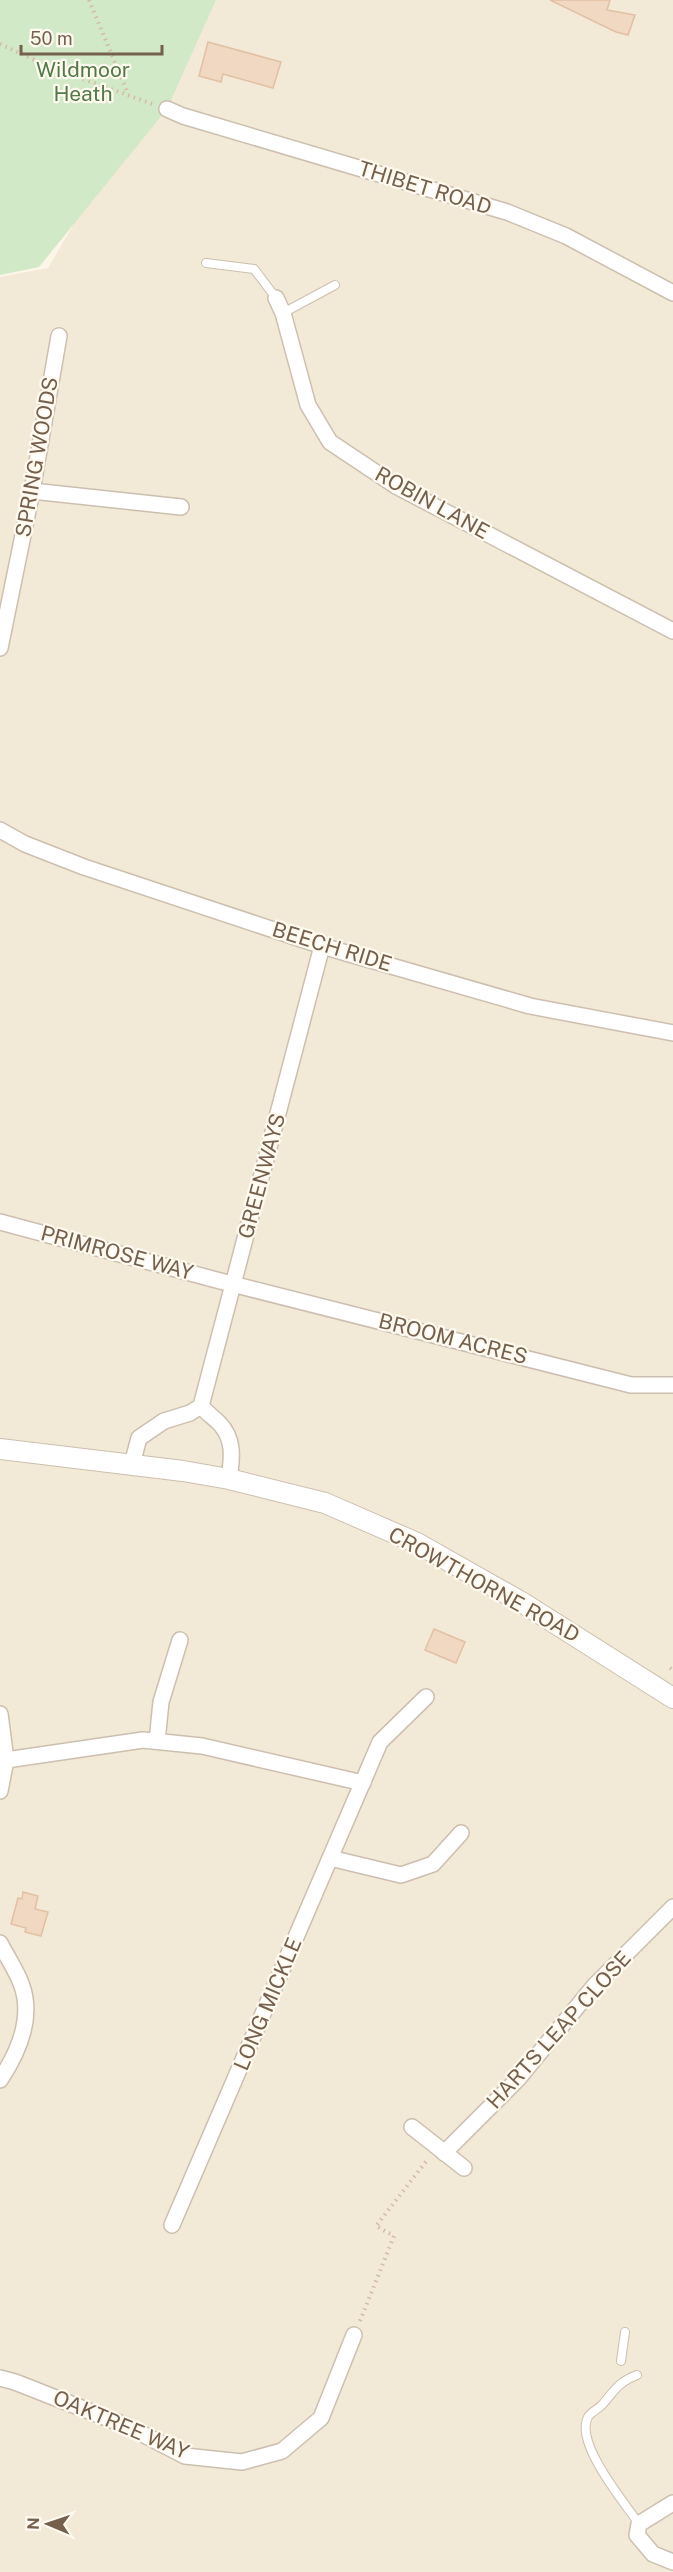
<svg xmlns="http://www.w3.org/2000/svg" width="673" height="2572" font-family="'Public Sans',sans-serif">
	<style>
		.residential { fill: #f3e9d7 }
		.green { fill: #d2e9c7 }
		.building { fill: #f0d8c2; stroke: #e2c0a3; stroke-width: 1.5 }
		.lines { fill: none; stroke-linecap: round; stroke-linejoin: round }
		.service-casing { stroke: #cdbfaf; stroke-width: 10 }
		.minor-casing { stroke: #cdbfaf; stroke-width: 18 }
		.tertiary-casing { stroke: #cdbfaf; stroke-width: 22 }
		.path { stroke: #d5bba4; stroke-width: 4; stroke-dasharray: 1.5 4.5; stroke-linecap: butt }
		.service { stroke: #fff; stroke-width: 8 }
		.minor { stroke: #fff; stroke-width: 15 }
		.tertiary { stroke: #fff; stroke-width: 20 }
		.labels { text-anchor: middle; stroke-width: 4.5; stroke-linejoin: round; paint-order: stroke }
		.park-label { font-size: 21px; fill: #517a46; stroke: #fefaef }
		.street-label { font-size: 21px; fill: #755f4d; stroke: #fefaef }
	</style>
	<rect width="100%" height="100%" fill="#fcf6e9"/>
	<path class="residential" d="M 205,0 L 673,0 L 673,2572 L 0,2572 L 0,277 L 48,268 Z"/>
	<path class="green" d="M 0,0 L 216,0 L 167,109 L 39,267 L 0,275 Z"/>
	<g class="building">
		<path d="M 550,0 L 610,0 L 607,10 L 635,15 L 628,35 L 616,32 Z"/>
		<path d="M 208,42 L 281,62 L 273,88 L 223,74 L 221,82 L 199,76 Z"/>
		<path d="M 434,1629 L 465,1642 L 456,1663 L 425,1650 Z"/>
		<path d="M 23,1892 L 38,1896 L 35,1909 L 48,1912 L 41,1936 L 25,1932 L 26,1928 L 11,1924 L 18,1898 L 22,1899 Z"/>
	</g>
	<g class="lines">
		<defs>
			<g id="service">
				<path d="M 206,263 L 254,269 L 276,298"/>
				<path d="M 283,313 L 335,285"/>
				<path d="M 621,2361 L 625,2332"/>
				<path d="M 637,2375 C 617,2383 615,2390 602,2405 C 598,2409 591,2412 588,2417 C 574,2443 625,2503 639,2524"/>
			</g>
			<g id="minor">
				<path d="M 167,109 L 183,116 L 507,212 L 566,236 L 673,293"/>
				<path d="M 276,298 L 283,313 L 308,405 L 330,442 L 396,486 L 673,631"/>
				<path d="M 32,491 L 181,507"/>
				<path d="M 0,648 L 32,491 L 59,336"/>
				<path d="M 0,830 L 25,844 L 84,867 L 322,946 L 530,1006 L 673,1033"/>
				<path d="M 0,1222 L 224,1282 L 631,1385 L 673,1385"/>
				<path d="M 201,1406 C 207,1413 213,1417 219,1423 C 235,1439 232,1459 229,1479"/>
				<path d="M 132,1464 L 139,1438 L 164,1421 L 190,1413 L 201,1406 L 322,946"/>
				<path d="M 0,1714 L 6,1760 L 0,1791"/>
				<path d="M 157,1741 L 161,1702 L 180,1640"/>
				<path d="M 6,1760 L 143,1740 L 202,1746 L 363,1783"/>
				<path d="M 330,1858 L 401,1875 L 433,1864 L 461,1833"/>
				<path d="M 0,1943 C 7,1957 17,1971 22,1986 C 33,2018 18,2053 0,2080"/>
				<path d="M 412,2127 L 464,2168"/>
				<path d="M 444,2153 L 518,2079 L 595,1985 L 673,1907"/>
				<path d="M 172,2225 L 380,1742 L 426,1697"/>
				<path d="M 0,2378 L 15,2382 L 127,2426 L 185,2456 L 242,2462 L 282,2451 L 321,2418 L 354,2335"/>
				<path d="M 673,2503 L 639,2524 L 637,2535 L 653,2554 L 673,2562"/>
			</g>
			<path id="tertiary" d="M 0,1449 L 183,1471 L 229,1479 L 325,1503 L 417,1543 L 523,1603 L 673,1698"/>
		</defs>
		<use href="#service" class="service-casing"/>
		<use href="#minor" class="minor-casing"/>
		<use href="#tertiary" class="tertiary-casing"/>
		<g class="path">
			<path d="M 89,0 L 128,94"/>
			<path d="M 0,44 L 48,66 L 152,104"/>
			<path d="M 670,1668 L 673,1670"/>
			<path d="M 360,2321 L 394,2236 L 376,2226 L 428,2159"/>
		</g>
		<use href="#service" class="service"/>
		<use href="#minor" class="minor"/>
		<use href="#tertiary" class="tertiary"/>
	</g>
	<g class="labels">
		<g class="park-label">
			<text x="83" y="77">Wildmoor<tspan x="83" dy="24">Heath</tspan></text>
		</g>
		<g class="street-label">
			<text transform="translate(425 188) rotate(17)" y="7">THIBET ROAD</text>
			<text transform="translate(37 457) rotate(-80)" y="7">SPRING WOODS</text>
			<text transform="translate(432 503) rotate(29)" y="7">ROBIN LANE</text>
			<text transform="translate(332 947) rotate(17)" y="7">BEECH RIDE</text>
			<text transform="translate(262 1176) rotate(-75)" y="7">GREENWAYS</text>
			<text transform="translate(117 1253) rotate(15)" y="7">PRIMROSE WAY</text>
			<text transform="translate(453 1339) rotate(14)" y="7">BROOM ACRES</text>
			<text transform="translate(484 1585) rotate(29)" y="7">CROWTHORNE ROAD</text>
			<text transform="translate(268 2004) rotate(-67)" y="7">LONG MICKLE</text>
			<text transform="translate(559 2030) rotate(-48)" y="7">HARTS LEAP CLOSE</text>
			<text transform="translate(121 2425) rotate(23)" y="7">OAKTREE WAY</text>
		</g>
	</g>
	<g transform="translate(48 2524) rotate(272)" stroke="#fefaef" stroke-width="4.5" paint-order="stroke">
	<path d="M0-4.5L10 22L0 15L-10 22Z" fill="#755f4d"/>
	<text y="-9" font-size="16" font-weight="bold" text-anchor="middle" fill="#755f4d">N</text>
	</g>
	<path d="M21 45v9h141v-9" fill="none" stroke="#755f4d" stroke-width="3"/>
	<text x="30" y="45" font-size="18" fill="#755f4d" stroke="#fefaef" stroke-width="4.5" paint-order="stroke">50 m</text>
</svg>
